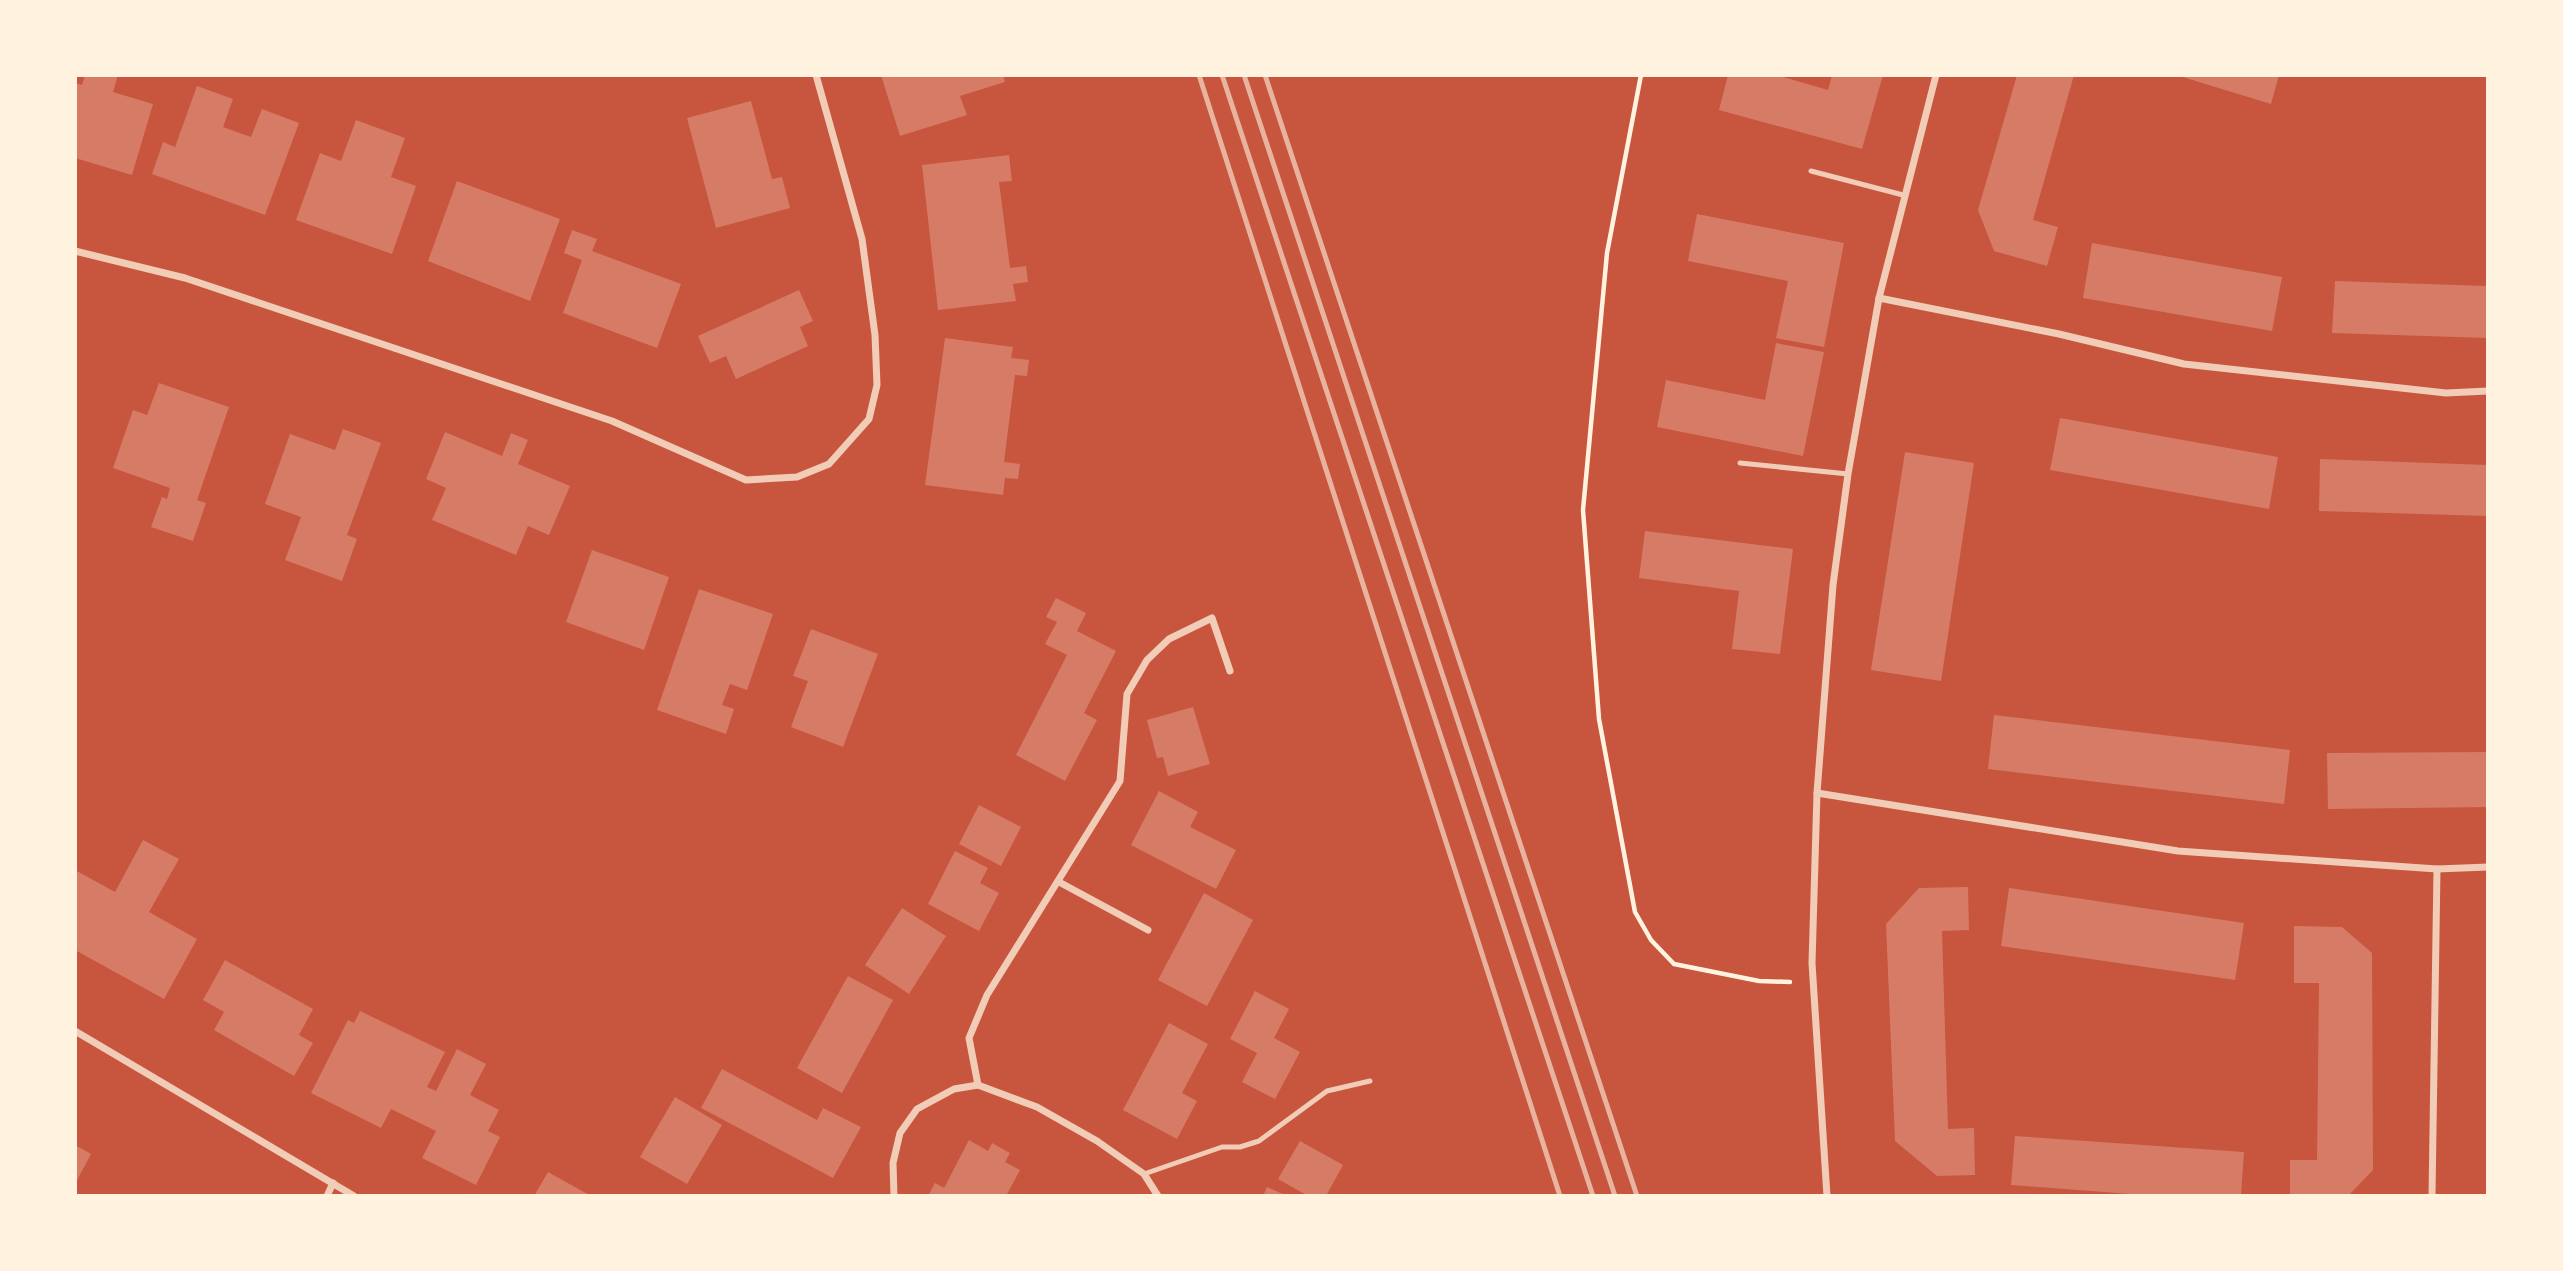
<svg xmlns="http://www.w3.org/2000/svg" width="2563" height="1271" font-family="'PT Serif',serif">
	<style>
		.building { fill: #d67c66 }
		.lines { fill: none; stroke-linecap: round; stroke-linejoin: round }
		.path { stroke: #fff3e0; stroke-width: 4.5 }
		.service { stroke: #f1ccb7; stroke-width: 5 }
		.minor { stroke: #f1ccb7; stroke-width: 7 }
		.rail { stroke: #e9b49f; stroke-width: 5 }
	</style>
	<rect width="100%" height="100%" fill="#c8553d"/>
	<g class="building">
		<path d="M 85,75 L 118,75 L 113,92 L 153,104 L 132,175 L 75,158 L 75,83 L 82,85 Z"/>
		<path d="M 881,75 L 1003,75 L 1005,82 L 960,96 L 967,115 L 900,136 Z"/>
		<path d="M 1728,75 L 1776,75 L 1828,90 L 1832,75 L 1883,75 L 1862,149 L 1719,110 Z"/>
		<path d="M 2017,75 L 2074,75 L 2033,220 L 2058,227 L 2047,266 L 1994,251 L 1978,210 Z"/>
		<path d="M 2176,75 L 2279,75 L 2271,104 Z"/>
		<path d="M 197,86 L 233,99 L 223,127 L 251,137 L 262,109 L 299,123 L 265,215 L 152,174 L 163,142 L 175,147 Z"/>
		<path d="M 751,101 L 772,179 L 782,177 L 790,208 L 716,228 L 687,118 Z"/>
		<path d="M 356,120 L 405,138 L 391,177 L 416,186 L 392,254 L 296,220 L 320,153 L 341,161 Z"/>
		<path d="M 1009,155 L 1012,181 L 999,182 L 1010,268 L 1026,266 L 1028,282 L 1013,284 L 1016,301 L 938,310 L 922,165 Z"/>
		<path d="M 457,181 L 560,219 L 530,301 L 428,261 Z"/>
		<path d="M 1697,214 L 1844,243 L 1824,347 L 1776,338 L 1788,281 L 1688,261 Z"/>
		<path d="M 572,230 L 597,239 L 592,251 L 681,284 L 657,348 L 563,313 L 582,260 L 564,253 Z"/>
		<path d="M 2092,243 L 2282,277 L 2272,331 L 2083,298 Z"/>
		<path d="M 2335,281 L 2488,286 L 2488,338 L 2332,333 Z"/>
		<path d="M 799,290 L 813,321 L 800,327 L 808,346 L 736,379 L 726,356 L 710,363 L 698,336 Z"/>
		<path d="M 945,338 L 1013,347 L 1011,358 L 1029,360 L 1027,376 L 1015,375 L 1004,462 L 1020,464 L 1018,479 L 1005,478 L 1003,495 L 925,485 Z"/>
		<path d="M 1776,343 L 1824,352 L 1803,456 L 1657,427 L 1666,380 L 1765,400 Z"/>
		<path d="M 159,383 L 229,407 L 197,500 L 206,503 L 193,541 L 151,527 L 162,497 L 167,499 L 170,488 L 113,468 L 133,410 L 147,415 Z"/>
		<path d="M 2060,418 L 2278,457 L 2269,509 L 2050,470 Z"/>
		<path d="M 343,429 L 381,443 L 347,535 L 357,539 L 342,581 L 285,560 L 301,517 L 265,504 L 290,434 L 335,450 Z"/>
		<path d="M 445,432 L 502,456 L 511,433 L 528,440 L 518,464 L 570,486 L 549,535 L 528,526 L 516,555 L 432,520 L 446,488 L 426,479 Z"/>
		<path d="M 1905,452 L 1974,463 L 1941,681 L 1871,670 Z"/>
		<path d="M 2320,459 L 2488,465 L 2488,516 L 2319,511 Z"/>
		<path d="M 1645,531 L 1793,549 L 1780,654 L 1732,649 L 1739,591 L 1639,578 Z"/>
		<path d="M 592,550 L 669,577 L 644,650 L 566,622 Z"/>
		<path d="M 699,589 L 773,614 L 747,690 L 730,684 L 722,705 L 734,709 L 726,734 L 657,710 Z"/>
		<path d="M 1056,598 L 1086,613 L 1077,631 L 1116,651 L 1084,713 L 1097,720 L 1065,781 L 1016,755 L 1067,655 L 1045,644 L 1057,622 L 1046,617 Z"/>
		<path d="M 811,629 L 878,654 L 843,747 L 791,727 L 808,681 L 793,676 Z"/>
		<path d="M 1193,707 L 1210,764 L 1168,776 L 1163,757 L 1157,758 L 1147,720 Z"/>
		<path d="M 1994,715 L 2290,750 L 2284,804 L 1988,769 Z"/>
		<path d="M 2488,752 L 2488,807 L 2328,809 L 2327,753 Z"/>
		<path d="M 1159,791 L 1198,812 L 1190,827 L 1236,850 L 1216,889 L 1131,845 Z"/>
		<path d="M 979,805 L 1021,827 L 1001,866 L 959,844 Z"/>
		<path d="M 143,840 L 179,859 L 149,912 L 197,939 L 164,999 L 75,950 L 75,870 L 115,892 Z"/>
		<path d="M 955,851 L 988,868 L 980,883 L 999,893 L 979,931 L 928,904 Z"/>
		<path d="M 1968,887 L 1969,930 L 1942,931 L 1948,1129 L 1974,1128 L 1975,1175 L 1937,1176 L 1895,1141 L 1886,924 L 1919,888 Z"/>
		<path d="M 2009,888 L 2244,923 L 2235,980 L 2001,946 Z"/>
		<path d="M 1204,893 L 1253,920 L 1207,1006 L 1158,980 Z"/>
		<path d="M 902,908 L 946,936 L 909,994 L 865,965 Z"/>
		<path d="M 2294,926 L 2342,927 L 2372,953 L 2373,1170 L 2348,1196 L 2290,1196 L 2290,1160 L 2317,1160 L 2319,983 L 2294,983 Z"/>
		<path d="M 225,960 L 313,1009 L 299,1035 L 313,1043 L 294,1076 L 214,1030 L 224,1012 L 203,1000 Z"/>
		<path d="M 848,976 L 893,1000 L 842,1093 L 797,1068 Z"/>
		<path d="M 1255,991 L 1289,1009 L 1274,1038 L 1300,1052 L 1275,1099 L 1242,1082 L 1257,1053 L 1230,1039 Z"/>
		<path d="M 360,1011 L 445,1052 L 427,1087 L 436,1091 L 457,1049 L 486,1064 L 470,1095 L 499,1110 L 488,1131 L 500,1137 L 476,1185 L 422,1158 L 436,1131 L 391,1109 L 381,1128 L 311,1093 L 348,1020 L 354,1023 Z"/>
		<path d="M 1169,1023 L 1208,1044 L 1182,1093 L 1197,1101 L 1177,1139 L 1123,1110 Z"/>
		<path d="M 722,1069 L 817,1120 L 823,1108 L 861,1127 L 833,1178 L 701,1108 Z"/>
		<path d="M 675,1097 L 722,1125 L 687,1184 L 640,1157 Z"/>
		<path d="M 2015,1136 L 2244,1152 L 2241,1196 L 2156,1196 L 2011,1185 Z"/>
		<path d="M 969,1140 L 988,1151 L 992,1143 L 1010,1153 L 1005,1162 L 1020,1170 L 1006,1196 L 928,1196 L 935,1183 L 944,1188 Z"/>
		<path d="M 1300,1141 L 1343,1165 L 1326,1196 L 1308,1196 L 1278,1179 Z"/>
		<path d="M 75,1145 L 91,1154 L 75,1184 Z"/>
		<path d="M 548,1172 L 591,1196 L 534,1196 Z"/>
		<path d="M 1267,1187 L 1287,1196 L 1263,1196 Z"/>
	</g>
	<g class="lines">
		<path class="path" d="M 1641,75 L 1607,253 L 1583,510 L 1599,719 L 1635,912 L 1651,940 L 1674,964 L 1759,981 L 1790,982"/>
		<g class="service">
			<path d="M 1811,171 L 1903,195"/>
			<path d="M 1740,463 L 1848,474"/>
			<path d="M 1144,1174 L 1222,1147 L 1240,1147 L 1259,1141 L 1327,1091 L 1370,1081"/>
		</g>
		<g class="minor">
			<path d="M 75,251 L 185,278 L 612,421 L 746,480 L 797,477 L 829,464 L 869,419 L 877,385 L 875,335 L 862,239 L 816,75"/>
			<path d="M 1879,298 L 2059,334 L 2184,364 L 2446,393 L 2488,391"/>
			<path d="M 1817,793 L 2178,851 L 2437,869 L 2488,867"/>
			<path d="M 1059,882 L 1148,930"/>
			<path d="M 75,1031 L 354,1196"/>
			<path d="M 978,1085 L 969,1038 L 987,995 L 1120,781 L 1127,694 L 1147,660 L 1169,639 L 1212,618 L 1230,671"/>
			<path d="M 327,1196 L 333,1183"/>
			<path d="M 894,1196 L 893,1163 L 900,1133 L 917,1109 L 954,1089 L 978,1085 L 1037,1107 L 1097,1141 L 1144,1174 L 1158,1196"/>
			<path d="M 1827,1196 L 1812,963 L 1817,793 L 1833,585 L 1848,474 L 1879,298 L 1936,75"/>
			<path d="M 2432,1196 L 2437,869"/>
		</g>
		<g class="rail">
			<path d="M 1199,75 L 1560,1196"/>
			<path d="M 1222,75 L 1593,1196"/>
			<path d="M 1244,75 L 1615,1196"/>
			<path d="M 1265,75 L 1637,1196"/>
		</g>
	</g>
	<rect width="2563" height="1271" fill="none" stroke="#fff3e0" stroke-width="154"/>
</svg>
